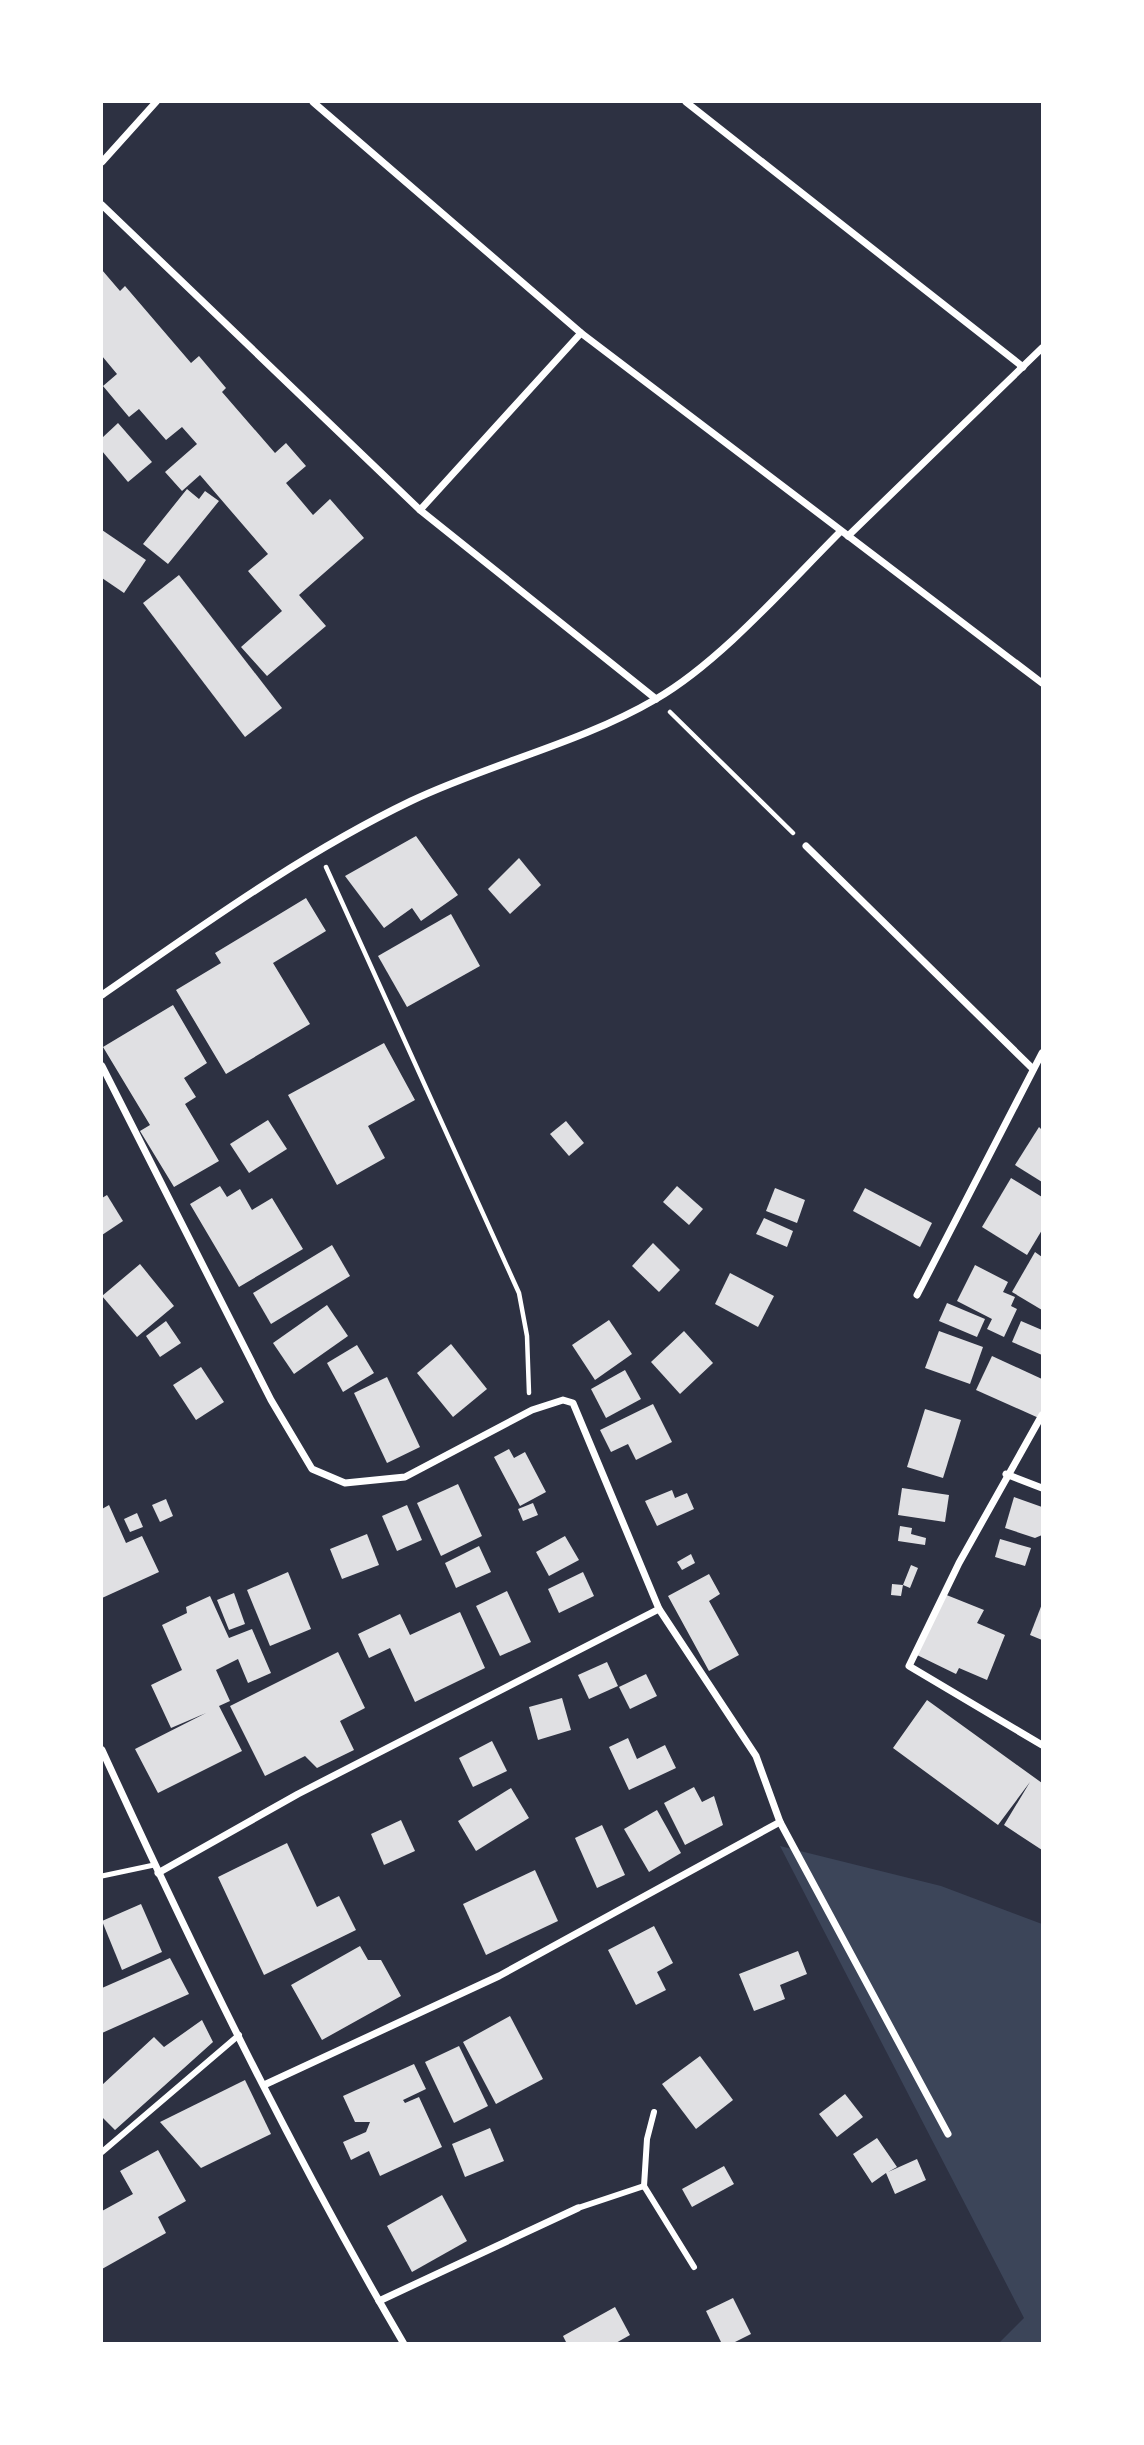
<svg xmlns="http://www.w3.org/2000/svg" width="1144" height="2445" font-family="Ubuntu,sans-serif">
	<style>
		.green { fill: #3c4559 }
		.building { fill: #e0e0e3 }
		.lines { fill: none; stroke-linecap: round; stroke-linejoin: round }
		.path { stroke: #fff; stroke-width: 4.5 }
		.service { stroke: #fff; stroke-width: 5 }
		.pedestrian { stroke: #fff; stroke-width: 6 }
		.minor { stroke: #fff; stroke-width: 7 }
	</style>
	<rect width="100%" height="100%" fill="#2d3142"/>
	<path class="green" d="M 780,1846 L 941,1886 L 1042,1924 L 1042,2343 L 999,2343 L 1024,2318 Z"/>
	<g class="building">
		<path d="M 102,270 L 120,291 L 125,286 L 191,363 L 199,356 L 226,388 L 222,392 L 275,453 L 286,443 L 306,466 L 286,483 L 313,515 L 330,499 L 364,538 L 299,595 L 326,626 L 267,676 L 241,647 L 282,611 L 248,571 L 268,554 L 200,475 L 182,491 L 165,472 L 197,444 L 182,427 L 166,440 L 139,409 L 129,417 L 103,386 L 117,374 L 102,356 Z"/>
		<path d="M 118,423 L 152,462 L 128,482 L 102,451 L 102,438 Z"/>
		<path d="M 187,489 L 199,499 L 205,491 L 219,501 L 168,564 L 143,544 Z"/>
		<path d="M 102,530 L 146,560 L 124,593 L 102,578 Z"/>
		<path d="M 179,575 L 282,708 L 245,737 L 143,603 Z"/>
		<path d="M 416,836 L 458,895 L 421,921 L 412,908 L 384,928 L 345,876 Z"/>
		<path d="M 519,858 L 541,885 L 510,914 L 488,889 Z"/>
		<path d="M 306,898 L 326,931 L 273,963 L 310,1024 L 226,1074 L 176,990 L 221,963 L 215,953 Z"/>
		<path d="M 451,914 L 480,966 L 407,1007 L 378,956 Z"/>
		<path d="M 173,1005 L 207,1063 L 184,1078 L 196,1097 L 185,1104 L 219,1161 L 174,1187 L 140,1131 L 150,1125 L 103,1047 Z"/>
		<path d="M 384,1043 L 415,1100 L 368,1126 L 385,1158 L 337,1185 L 288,1095 Z"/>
		<path d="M 268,1120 L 287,1149 L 249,1173 L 230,1144 Z"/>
		<path d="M 566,1121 L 584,1143 L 569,1156 L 550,1134 Z"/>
		<path d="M 1039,1127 L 1042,1130 L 1042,1182 L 1015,1165 Z"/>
		<path d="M 1011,1178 L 1042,1197 L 1042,1230 L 1027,1255 L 982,1227 Z"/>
		<path d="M 220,1186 L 227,1197 L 240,1189 L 252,1210 L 272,1198 L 303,1249 L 239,1287 L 190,1204 Z"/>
		<path d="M 677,1186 L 703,1209 L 689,1225 L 663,1202 Z"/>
		<path d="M 775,1188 L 805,1200 L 797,1223 L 766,1211 Z"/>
		<path d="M 865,1188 L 932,1223 L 920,1247 L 853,1211 Z"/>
		<path d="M 107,1195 L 123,1221 L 102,1235 L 102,1198 Z"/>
		<path d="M 764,1218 L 793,1231 L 787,1247 L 756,1234 Z"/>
		<path d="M 653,1243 L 680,1270 L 659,1292 L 632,1266 Z"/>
		<path d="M 332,1245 L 350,1276 L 271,1324 L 253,1293 Z"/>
		<path d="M 1035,1252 L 1042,1257 L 1042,1310 L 1012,1292 Z"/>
		<path d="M 140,1264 L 174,1306 L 137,1337 L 102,1296 Z"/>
		<path d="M 975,1265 L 1008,1282 L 1003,1292 L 1015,1297 L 1011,1306 L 1017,1309 L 1004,1337 L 987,1329 L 992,1319 L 957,1301 Z"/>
		<path d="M 730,1273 L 774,1296 L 758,1327 L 715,1304 Z"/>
		<path d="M 947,1303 L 985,1319 L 977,1337 L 939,1321 Z"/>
		<path d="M 327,1305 L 348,1336 L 294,1374 L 273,1343 Z"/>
		<path d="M 609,1320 L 632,1354 L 595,1380 L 572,1345 Z"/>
		<path d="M 166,1321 L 181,1343 L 160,1357 L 146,1336 Z"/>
		<path d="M 1021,1321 L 1042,1330 L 1042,1355 L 1012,1342 Z"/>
		<path d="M 684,1331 L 713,1363 L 680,1394 L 651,1362 Z"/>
		<path d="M 939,1331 L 983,1347 L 970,1384 L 925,1368 Z"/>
		<path d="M 451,1344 L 487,1389 L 453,1417 L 417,1373 Z"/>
		<path d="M 357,1345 L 374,1373 L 343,1392 L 327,1363 Z"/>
		<path d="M 992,1356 L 1042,1379 L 1041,1419 L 976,1390 Z"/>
		<path d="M 201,1367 L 224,1402 L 196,1420 L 173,1385 Z"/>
		<path d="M 625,1370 L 641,1399 L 606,1418 L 591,1389 Z"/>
		<path d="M 387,1377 L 420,1447 L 387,1463 L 354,1393 Z"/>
		<path d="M 653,1404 L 672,1442 L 636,1460 L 628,1444 L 611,1452 L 600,1430 Z"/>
		<path d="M 925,1409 L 961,1420 L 943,1478 L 907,1467 Z"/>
		<path d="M 509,1449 L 514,1458 L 525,1452 L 546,1492 L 520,1506 L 494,1457 Z"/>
		<path d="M 458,1484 L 482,1536 L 441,1556 L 417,1503 Z"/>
		<path d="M 902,1488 L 949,1495 L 945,1522 L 898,1515 Z"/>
		<path d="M 672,1490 L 675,1498 L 687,1493 L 694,1509 L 657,1526 L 645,1501 Z"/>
		<path d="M 1014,1497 L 1042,1507 L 1042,1535 L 1035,1538 L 1005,1528 Z"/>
		<path d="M 166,1499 L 173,1516 L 160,1522 L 152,1505 Z"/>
		<path d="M 533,1503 L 538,1515 L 523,1521 L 518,1509 Z"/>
		<path d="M 109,1505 L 126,1543 L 142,1536 L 159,1572 L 102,1598 L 102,1509 Z"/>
		<path d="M 407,1505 L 422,1540 L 397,1551 L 382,1516 Z"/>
		<path d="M 137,1513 L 143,1527 L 130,1532 L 124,1519 Z"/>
		<path d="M 900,1526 L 912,1528 L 911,1534 L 926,1538 L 925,1545 L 898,1541 Z"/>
		<path d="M 367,1534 L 379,1565 L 342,1579 L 330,1549 Z"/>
		<path d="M 565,1536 L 579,1560 L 549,1576 L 536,1552 Z"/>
		<path d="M 1000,1539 L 1031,1548 L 1025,1566 L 995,1557 Z"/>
		<path d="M 479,1546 L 491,1572 L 456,1588 L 445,1563 Z"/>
		<path d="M 691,1554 L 695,1563 L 682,1570 L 677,1562 Z"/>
		<path d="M 911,1565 L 918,1568 L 910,1588 L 903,1585 Z"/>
		<path d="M 288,1572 L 311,1629 L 270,1646 L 247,1590 Z"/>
		<path d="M 583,1572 L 594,1596 L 559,1613 L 548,1589 Z"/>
		<path d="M 709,1574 L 720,1594 L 709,1601 L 739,1655 L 709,1671 L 668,1596 Z"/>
		<path d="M 892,1584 L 903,1585 L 901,1596 L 891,1595 Z"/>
		<path d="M 507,1591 L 531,1642 L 500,1656 L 476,1606 Z"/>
		<path d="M 234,1593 L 245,1624 L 229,1630 L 217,1600 Z"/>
		<path d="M 944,1594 L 984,1610 L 977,1623 L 1005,1635 L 987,1680 L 959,1668 L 956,1674 L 917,1655 Z"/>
		<path d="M 210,1596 L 229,1638 L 252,1629 L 271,1673 L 248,1683 L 238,1659 L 216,1670 L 230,1701 L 219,1706 L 242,1751 L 158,1793 L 135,1749 L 206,1713 L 171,1728 L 151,1685 L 182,1670 L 162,1625 L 187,1613 L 186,1607 Z"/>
		<path d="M 1042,1604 L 1042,1640 L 1030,1635 Z"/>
		<path d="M 460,1612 L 485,1668 L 415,1702 L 390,1648 L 369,1658 L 358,1634 L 400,1614 L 410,1635 Z"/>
		<path d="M 338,1652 L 365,1708 L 340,1721 L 354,1750 L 317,1768 L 305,1756 L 265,1776 L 230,1706 Z"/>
		<path d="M 607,1662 L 618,1686 L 589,1699 L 578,1675 Z"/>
		<path d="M 646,1674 L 657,1696 L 630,1709 L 619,1687 Z"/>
		<path d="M 562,1698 L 571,1730 L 538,1740 L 529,1707 Z"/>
		<path d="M 927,1700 L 1042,1783 L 1042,1850 L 1004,1825 L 1030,1782 L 998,1825 L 893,1748 Z"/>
		<path d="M 628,1738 L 637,1759 L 665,1745 L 676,1768 L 629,1790 L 609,1747 Z"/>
		<path d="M 492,1741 L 507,1771 L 473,1787 L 459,1758 Z"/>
		<path d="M 694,1787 L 702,1802 L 714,1796 L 723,1825 L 685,1845 L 664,1803 Z"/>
		<path d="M 511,1788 L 529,1818 L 476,1851 L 458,1821 Z"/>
		<path d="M 657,1810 L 681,1853 L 649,1872 L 624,1829 Z"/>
		<path d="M 401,1820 L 415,1851 L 384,1865 L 371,1834 Z"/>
		<path d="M 602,1825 L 625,1875 L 597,1888 L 575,1838 Z"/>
		<path d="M 287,1843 L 317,1907 L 339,1896 L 356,1930 L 264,1975 L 218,1877 Z"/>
		<path d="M 535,1870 L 558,1921 L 486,1955 L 463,1904 Z"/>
		<path d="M 141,1904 L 162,1952 L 122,1970 L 102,1921 Z"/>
		<path d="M 654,1926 L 673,1963 L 657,1972 L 666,1990 L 636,2005 L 608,1950 Z"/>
		<path d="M 360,1946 L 368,1960 L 381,1960 L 401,1996 L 322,2040 L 291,1985 Z"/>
		<path d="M 798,1951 L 807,1974 L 780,1985 L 785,1999 L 754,2011 L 739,1974 Z"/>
		<path d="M 170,1958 L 189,1994 L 102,2033 L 102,1988 Z"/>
		<path d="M 510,2016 L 543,2079 L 496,2104 L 463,2042 Z"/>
		<path d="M 202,2020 L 213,2042 L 115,2130 L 102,2117 L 102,2085 L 154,2037 L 164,2047 Z"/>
		<path d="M 459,2046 L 488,2106 L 454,2123 L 425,2062 Z"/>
		<path d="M 700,2056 L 733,2100 L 696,2129 L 662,2084 Z"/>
		<path d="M 414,2064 L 426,2089 L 403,2100 L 405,2103 L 419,2097 L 442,2147 L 380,2176 L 369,2151 L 351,2160 L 343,2142 L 366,2132 L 370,2122 L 355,2122 L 343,2096 Z"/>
		<path d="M 245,2080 L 271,2134 L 201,2168 L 160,2122 Z"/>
		<path d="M 845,2094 L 863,2117 L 837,2137 L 819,2114 Z"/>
		<path d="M 490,2128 L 504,2161 L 465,2177 L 452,2144 Z"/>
		<path d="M 877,2138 L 897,2167 L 888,2172 L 917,2159 L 926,2180 L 895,2194 L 886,2173 L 872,2183 L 853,2154 Z"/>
		<path d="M 158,2150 L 186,2201 L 158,2217 L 166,2233 L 102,2269 L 102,2211 L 133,2194 L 120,2171 Z"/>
		<path d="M 724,2166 L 734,2184 L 692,2207 L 682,2189 Z"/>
		<path d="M 442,2195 L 467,2241 L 412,2272 L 387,2226 Z"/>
		<path d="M 733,2298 L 751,2334 L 731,2344 L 722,2344 L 706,2311 Z"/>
		<path d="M 615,2307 L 630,2335 L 614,2344 L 567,2344 L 563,2336 Z"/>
	</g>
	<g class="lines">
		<g class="path">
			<path d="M 670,712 L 793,833"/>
			<path d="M 326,867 L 519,1293 L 527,1336 L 529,1393"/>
		</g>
		<path class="service" d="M 102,1876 L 154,1865"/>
		<g class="pedestrian">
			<path d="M 102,2152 L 239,2035"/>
			<path d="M 644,2186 L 647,2139 L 654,2112"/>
			<path d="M 578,2208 L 644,2186 L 694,2267"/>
		</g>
		<g class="minor">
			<path d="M 313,102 L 581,333 L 1042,683"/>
			<path d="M 686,102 L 1023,367"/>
			<path d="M 102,162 L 156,102"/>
			<path d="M 102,205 L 420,510 L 656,699"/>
			<path d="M 420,510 L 581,333"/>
			<path d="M 848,536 L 1042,348"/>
			<path d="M 806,846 L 1033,1069"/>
			<path d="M 102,995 C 202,926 301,854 411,801 C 491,763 579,744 656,699 C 720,662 787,585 840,532"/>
			<path d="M 102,1066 L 271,1400 L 312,1469 L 345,1483 L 405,1477 L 532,1410 L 563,1400 L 573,1403 L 659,1609 L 756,1756 L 780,1822 L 948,2134"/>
			<path d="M 917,1295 L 1042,1053"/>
			<path d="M 1042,1415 L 959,1563 L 909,1666 L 1042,1745"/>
			<path d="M 1006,1474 L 1042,1488"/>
			<path d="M 102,1750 C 194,1951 292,2153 404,2344"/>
			<path d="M 158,1873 L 298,1794 L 659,1609"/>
			<path d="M 264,2085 L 499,1976 L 780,1822"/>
			<path d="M 379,2301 L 578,2208"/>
		</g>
	</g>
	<rect width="1144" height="2445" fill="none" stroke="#ffffff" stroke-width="206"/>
</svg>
